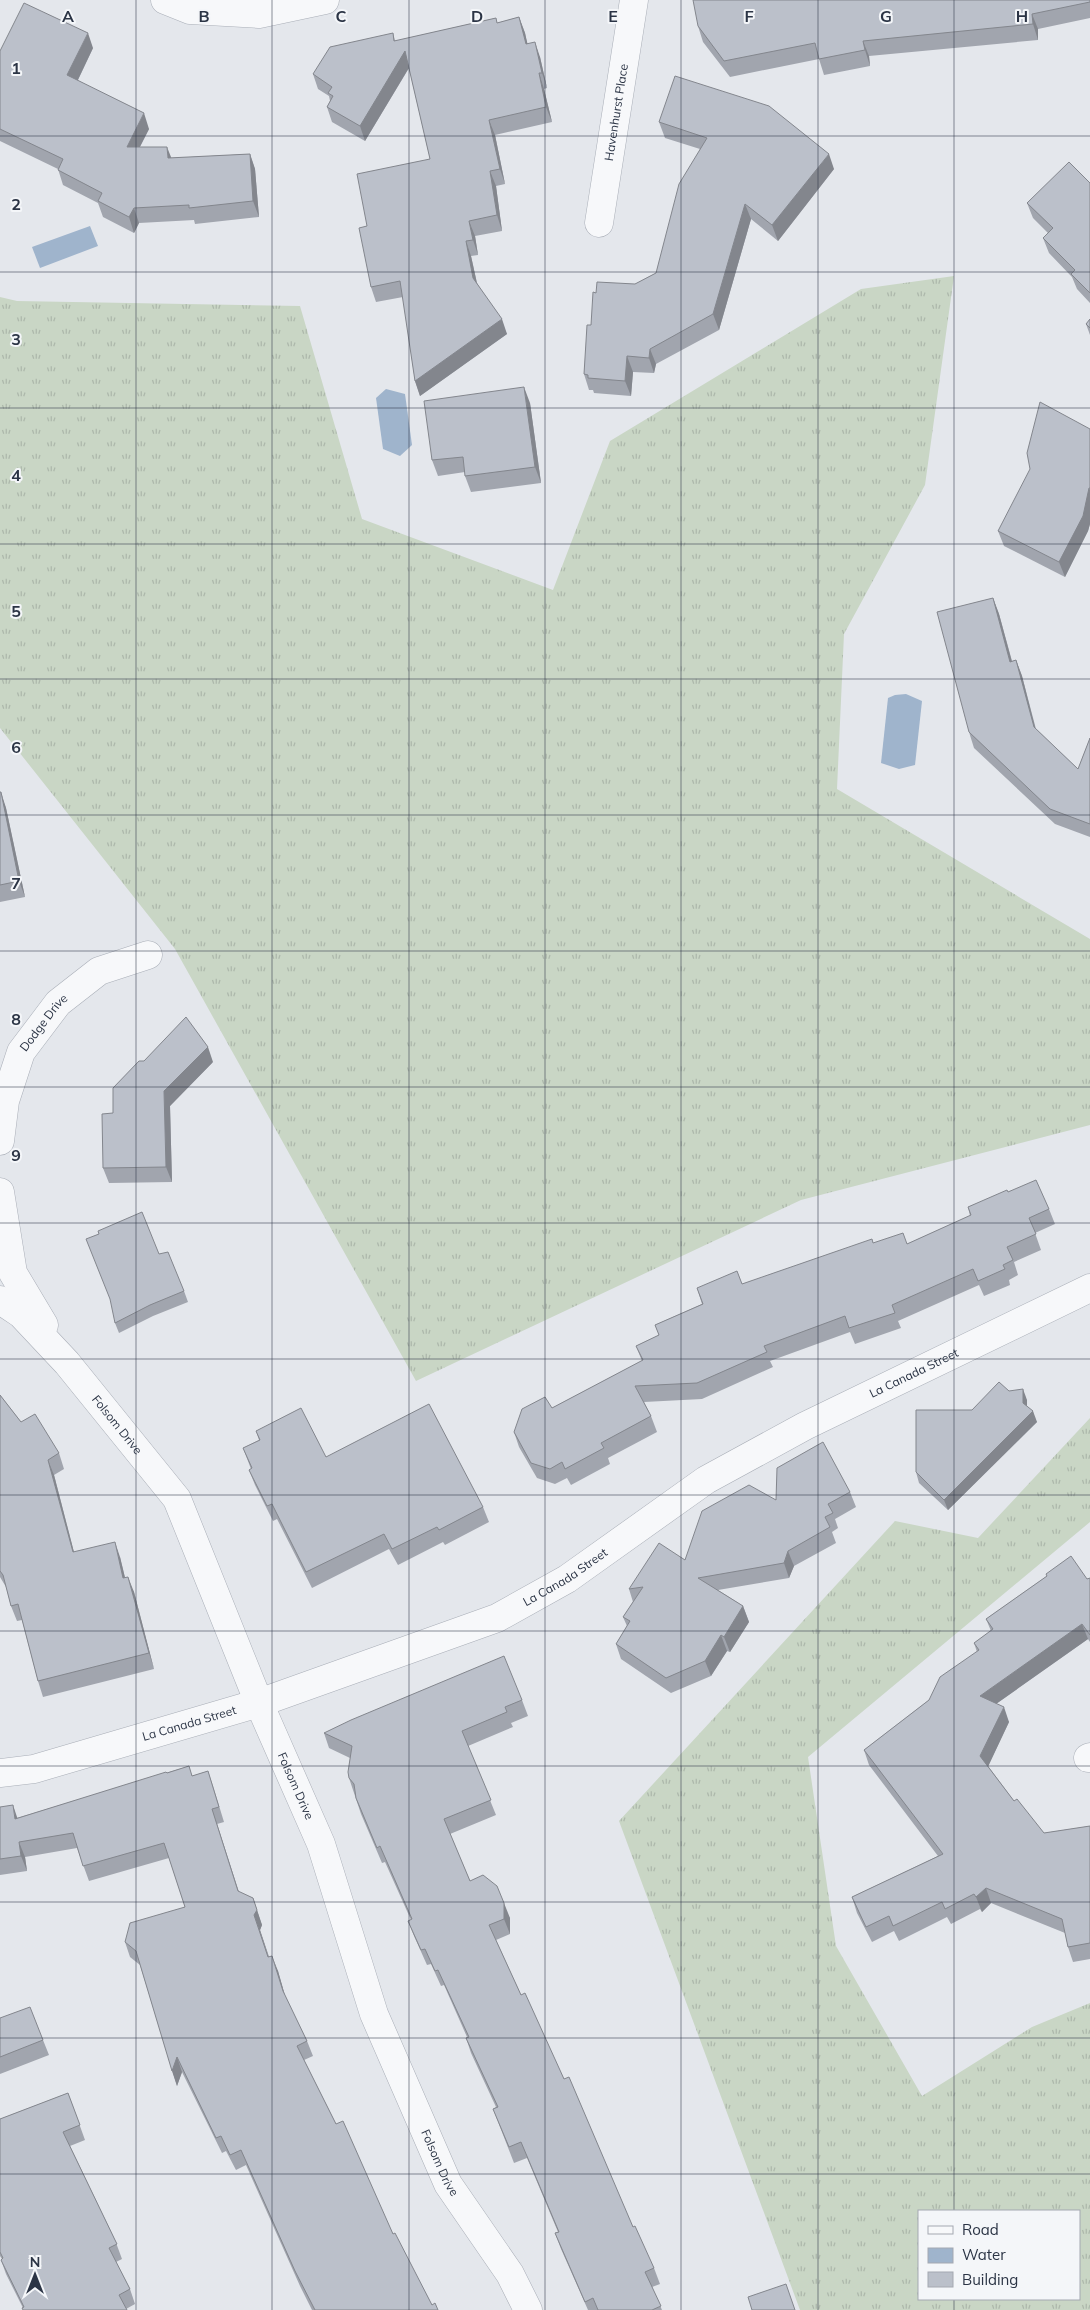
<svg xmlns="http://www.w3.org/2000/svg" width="1090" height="2310" font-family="Mulish,sans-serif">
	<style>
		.grass { fill: url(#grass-tufts); fill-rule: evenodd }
		.water { fill: #9fb4cc }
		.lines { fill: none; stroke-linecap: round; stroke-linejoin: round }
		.minor-casing { stroke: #a9aeb7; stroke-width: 29 }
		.minor { stroke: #f7f8fa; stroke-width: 28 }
		.wall { fill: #a1a5ae }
		.shaded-wall { fill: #83868d }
		.building { fill: #bbc0ca; stroke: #83868d }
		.grid { fill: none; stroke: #2b3445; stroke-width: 1; stroke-opacity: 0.55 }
		.labels { text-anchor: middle; stroke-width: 4; stroke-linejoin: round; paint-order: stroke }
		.street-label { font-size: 12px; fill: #2b3445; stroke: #f4f6f9 }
		.grid-label { font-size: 16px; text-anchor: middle; font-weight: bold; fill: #2b3445; stroke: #f4f6f9; stroke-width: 4; stroke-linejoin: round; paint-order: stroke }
	</style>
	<defs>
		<pattern id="grass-tufts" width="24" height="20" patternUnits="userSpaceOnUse" patternTransform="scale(1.25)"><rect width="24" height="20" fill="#c9d6c5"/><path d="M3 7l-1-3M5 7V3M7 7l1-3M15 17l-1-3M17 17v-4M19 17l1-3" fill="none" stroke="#adb8ab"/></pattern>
	</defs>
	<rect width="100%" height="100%" fill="#e4e7ec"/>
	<g class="grass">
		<path d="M 954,276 L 925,485 L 844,634 L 837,789 L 1090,939 L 1090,1125 L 801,1200 L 416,1381 L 175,949 L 0,728 L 0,297 L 17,301 L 300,306 L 362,519 L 553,590 L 610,441 L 861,289 Z"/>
		<path d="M 1090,1418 L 1090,1522 L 808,1757 L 836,1946 L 922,2096 L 1032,2027 L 1090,2003 L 1090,2310 L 800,2310 L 619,1821 L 895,1521 L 978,1538 ZM 1079,2211 L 1079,2299 L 919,2299 L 919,2211 Z"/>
	</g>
	<g class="water">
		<path d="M 90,226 L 98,246 L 40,268 L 32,247 Z"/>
		<path d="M 386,389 L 405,394 L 412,445 L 400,456 L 383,449 L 376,398 Z"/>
		<path d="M 906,694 L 922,701 L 915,765 L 899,769 L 881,763 L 888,698 L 895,695 Z"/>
	</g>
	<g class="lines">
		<defs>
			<g id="minor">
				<path d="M 165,0 L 190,10 L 259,14 L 325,0"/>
				<path id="s1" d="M 599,223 L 634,0"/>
				<path id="s2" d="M 0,1141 L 5,1101 L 21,1052 L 58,1003 L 99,971 L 148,955"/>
				<path d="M 0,1192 L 13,1273 L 44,1325"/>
				<path id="s3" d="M 0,1300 L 21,1314 L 67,1363 L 177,1499 L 259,1703 L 321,1844 L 374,2014 L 448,2184 L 510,2274 L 528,2310"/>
				<path d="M 1088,1758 L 1090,1757"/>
				<path id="s4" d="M 0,1773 L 34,1769 L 259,1703 L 497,1618 L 567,1579 L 706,1480 L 805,1426 L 1090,1288"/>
			</g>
		</defs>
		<use href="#minor" class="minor-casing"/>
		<use href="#minor" class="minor"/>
	</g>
	<g class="wall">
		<path d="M 1090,0 L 1090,18 L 1038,29 L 1038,40 L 869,56 L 870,66 L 824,75 L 819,59 L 730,77 L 703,42 L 698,26 Z"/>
		<path d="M 519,17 L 525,33 L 527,43 L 540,57 L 547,88 L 544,89 L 552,122 L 495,135 L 505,184 L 496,186 L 502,231 L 475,236 L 478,255 L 471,256 L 477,283 L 507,334 L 420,396 L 415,381 L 403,297 L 376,302 L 371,287 L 367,226 L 430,159 L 409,68 L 365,141 L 332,122 L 327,107 L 330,101 L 329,96 L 318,89 L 313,74 L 393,33 L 395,41 L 496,18 L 497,23 Z"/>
		<path d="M 93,48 L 78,80 L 149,129 L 140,147 L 171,158 L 250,154 L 255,169 L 259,217 L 195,224 L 194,220 L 139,223 L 134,233 L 103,217 L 98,203 L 63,185 L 58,169 L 0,141 L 0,51 Z"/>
		<path d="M 659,122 L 834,169 L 778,241 L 751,219 L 719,330 L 656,364 L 654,373 L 633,372 L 631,396 L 594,393 L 593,390 L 589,390 L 584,374 L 596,293 L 635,284 L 656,273 L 700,149 L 665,138 Z"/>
		<path d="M 1090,183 L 1090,303 L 1077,289 L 1072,277 L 1049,253 L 1043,238 L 1048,233 L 1033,218 L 1027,203 Z"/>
		<path d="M 1090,319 L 1090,335 L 1086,324 Z"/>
		<path d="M 530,403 L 541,483 L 471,492 L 465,476 L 465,472 L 438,476 L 432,460 Z"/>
		<path d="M 1090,429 L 1090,524 L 1088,531 L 1065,577 L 1004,546 L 998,531 Z"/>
		<path d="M 993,598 L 999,614 L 1012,661 L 1016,660 L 1022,676 L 1036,729 L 1078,769 L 1090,738 L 1090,837 L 1055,824 L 974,748 L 969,732 Z"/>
		<path d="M 0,792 L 6,808 L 25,897 L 0,902 Z"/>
		<path d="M 213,1062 L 170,1106 L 172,1182 L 109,1183 L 103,1168 L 113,1113 Z"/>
		<path d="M 1008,1192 L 1049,1209 L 1055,1224 L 1035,1233 L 1041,1250 L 1014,1262 L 1018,1275 L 1009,1280 L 1010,1285 L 984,1296 L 979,1285 L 898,1321 L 901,1328 L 855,1344 L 850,1332 L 770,1361 L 773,1367 L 702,1399 L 644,1402 L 651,1416 L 657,1432 L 608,1458 L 610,1464 L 571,1485 L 567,1478 L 555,1484 L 537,1478 L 519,1447 L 514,1432 L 552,1408 L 642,1361 L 636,1346 L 659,1335 L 655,1325 L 702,1304 L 697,1288 L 742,1284 L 874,1243 L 907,1244 L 970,1216 L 968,1207 Z"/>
		<path d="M 159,1254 L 184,1291 L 188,1302 L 153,1316 L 119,1333 L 115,1323 Z"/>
		<path d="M 1009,1391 L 1027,1400 L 1027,1407 L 1037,1422 L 948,1510 L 919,1483 L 916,1472 L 972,1410 Z"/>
		<path d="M 0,1395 L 21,1422 L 59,1453 L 64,1469 L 54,1475 L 74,1552 L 120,1557 L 125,1578 L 134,1592 L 154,1669 L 43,1697 L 38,1681 L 22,1620 L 17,1621 L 11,1606 L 6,1587 L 0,1577 Z"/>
		<path d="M 256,1431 L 326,1457 L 483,1507 L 489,1522 L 445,1545 L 443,1542 L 398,1565 L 389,1549 L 312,1588 L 277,1519 L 273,1521 L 255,1485 L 249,1470 L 251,1469 L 243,1448 L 259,1440 Z"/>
		<path d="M 850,1492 L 856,1507 L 835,1519 L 838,1528 L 832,1532 L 836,1543 L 794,1566 L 789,1578 L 718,1590 L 743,1606 L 749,1622 L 730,1652 L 727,1651 L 711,1676 L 671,1693 L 621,1659 L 616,1644 L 627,1626 L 623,1617 L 633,1602 L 629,1589 L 685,1560 L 776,1500 Z"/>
		<path d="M 1046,1574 L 1087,1579 L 1090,1578 L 1090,1642 L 1088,1639 L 996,1704 L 1009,1722 L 988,1766 L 1014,1801 L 1044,1833 L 1090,1826 L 1090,1959 L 1073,1962 L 1068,1947 L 1065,1933 L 991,1903 L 982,1912 L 980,1909 L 951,1924 L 947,1917 L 899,1941 L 894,1931 L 872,1942 L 857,1913 L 852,1897 L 938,1856 L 869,1765 L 864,1750 L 929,1700 L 977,1652 L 974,1643 L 991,1631 L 986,1619 L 1047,1576 Z"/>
		<path d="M 522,1700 L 528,1716 L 511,1723 L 513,1727 L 468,1746 L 496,1815 L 450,1834 L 470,1881 L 510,1918 L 510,1934 L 496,1940 L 521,1995 L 564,2079 L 633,2227 L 654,2268 L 660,2284 L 652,2287 L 662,2310 L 588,2310 L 561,2249 L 555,2233 L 558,2232 L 527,2158 L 514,2163 L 493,2109 L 496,2107 L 471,2053 L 466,2038 L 467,2037 L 444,1985 L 441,1986 L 431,1964 L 427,1965 L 414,1936 L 408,1921 L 411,1920 L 385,1862 L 382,1863 L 361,1814 L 349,1778 L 350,1758 L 329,1748 L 324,1733 Z"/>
		<path d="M 189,1766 L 192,1776 L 208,1771 L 213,1786 L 224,1822 L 217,1824 L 239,1892 L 253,1898 L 262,1925 L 260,1930 L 269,1957 L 278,1971 L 285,1996 L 307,2041 L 313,2056 L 304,2060 L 336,2124 L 393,2234 L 432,2305 L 438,2310 L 312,2310 L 300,2286 L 246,2165 L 236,2170 L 226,2151 L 222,2153 L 182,2072 L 177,2086 L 140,1965 L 130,1957 L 125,1942 L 185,1907 L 169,1858 L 89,1881 L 77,1848 L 25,1857 L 27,1871 L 0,1875 L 0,1807 L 17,1818 Z"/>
		<path d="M 0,2018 L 43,2040 L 49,2055 L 0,2074 Z"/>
		<path d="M 68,2093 L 85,2140 L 70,2146 L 115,2240 L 122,2259 L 116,2262 L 130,2289 L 135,2304 L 126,2309 L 23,2308 L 6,2274 L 1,2260 L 2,2259 L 0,2256 L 0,2119 Z"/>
	</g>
	<g class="shaded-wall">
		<path d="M 1032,14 L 1038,29 L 1038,40 L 1033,24 Z"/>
		<path d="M 519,17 L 525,33 L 531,59 L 526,44 Z"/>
		<path d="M 88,33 L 93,48 L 73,90 L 67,75 Z"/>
		<path d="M 863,41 L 869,56 L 870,66 L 865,50 Z"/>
		<path d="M 535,42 L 540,57 L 547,88 L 542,73 Z"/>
		<path d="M 405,51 L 410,66 L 365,141 L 360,126 Z"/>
		<path d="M 539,73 L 544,89 L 552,122 L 546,107 Z"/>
		<path d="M 144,113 L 149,129 L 132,162 L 127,147 Z"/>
		<path d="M 489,120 L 495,135 L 505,184 L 500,169 Z"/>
		<path d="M 167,147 L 173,162 L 168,158 Z"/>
		<path d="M 250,154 L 255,169 L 259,217 L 253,201 Z"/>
		<path d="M 829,154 L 834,169 L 778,241 L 772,225 Z"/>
		<path d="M 490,171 L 496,186 L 502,231 L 497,215 Z"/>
		<path d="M 745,204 L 751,219 L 719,330 L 713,314 Z"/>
		<path d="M 134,208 L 139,223 L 134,233 L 129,217 Z"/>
		<path d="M 469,221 L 475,236 L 478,255 L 473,240 Z"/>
		<path d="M 466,241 L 471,256 L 479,293 L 473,278 Z"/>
		<path d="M 502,319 L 507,334 L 420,396 L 415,381 Z"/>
		<path d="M 650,349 L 656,364 L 654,373 L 649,358 Z"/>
		<path d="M 627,356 L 633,372 L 631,396 L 625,381 Z"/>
		<path d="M 524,387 L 530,403 L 541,483 L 535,467 Z"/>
		<path d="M 1089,488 L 1090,490 L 1090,524 L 1088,531 L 1065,577 L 1059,562 Z"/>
		<path d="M 993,598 L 999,614 L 1016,677 L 1010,662 Z"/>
		<path d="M 1016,660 L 1022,676 L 1039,743 L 1034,727 Z"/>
		<path d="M 1,792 L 6,808 L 25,897 L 19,881 Z"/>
		<path d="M 208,1047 L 213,1062 L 170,1106 L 172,1182 L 166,1167 L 164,1091 Z"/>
		<path d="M 1023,1389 L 1027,1400 L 1027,1414 L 1023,1403 Z"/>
		<path d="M 1033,1411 L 1037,1422 L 948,1510 L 944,1500 Z"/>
		<path d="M 48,1460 L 54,1475 L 78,1568 L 73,1552 Z"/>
		<path d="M 115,1542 L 120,1557 L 129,1594 L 123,1578 Z"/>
		<path d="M 788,1551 L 794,1566 L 789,1578 L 784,1563 Z"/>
		<path d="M 128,1577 L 134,1592 L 154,1669 L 149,1653 Z"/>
		<path d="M 743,1606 L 749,1622 L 730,1652 L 724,1637 Z"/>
		<path d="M 1082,1624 L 1088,1639 L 986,1711 L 980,1696 Z"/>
		<path d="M 721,1635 L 727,1651 L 711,1676 L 705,1661 Z"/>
		<path d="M 1004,1707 L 1009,1722 L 986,1771 L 980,1756 Z"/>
		<path d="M 13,1805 L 18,1820 L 15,1819 Z"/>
		<path d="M 212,1809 L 217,1824 L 243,1906 L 238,1891 Z"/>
		<path d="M 19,1842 L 25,1857 L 27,1871 L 21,1856 Z"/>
		<path d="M 986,1888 L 991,1903 L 982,1912 L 976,1897 Z"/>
		<path d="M 253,1898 L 262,1925 L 260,1930 L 274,1972 L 254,1915 Z"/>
		<path d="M 504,1903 L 510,1918 L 510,1934 L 504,1919 Z"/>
		<path d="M 272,1956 L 278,1971 L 288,2006 L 283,1991 Z"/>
		<path d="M 177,2057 L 182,2072 L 177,2086 L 172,2071 Z"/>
	</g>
	<g class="building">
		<path d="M 693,0 L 1090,0 L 1090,2 L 1032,14 L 1033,24 L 863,41 L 865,50 L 819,59 L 815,43 L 724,61 L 698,26 Z"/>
		<path d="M 24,3 L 88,33 L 67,75 L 144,113 L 127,147 L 167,147 L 168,158 L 250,154 L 253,201 L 189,208 L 189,205 L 134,208 L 129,217 L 98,201 L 102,193 L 58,170 L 63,159 L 0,129 L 0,51 Z"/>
		<path d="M 519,17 L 526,44 L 535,42 L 542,73 L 539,73 L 546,107 L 489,120 L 500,169 L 490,171 L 497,215 L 469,221 L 473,240 L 466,241 L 473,278 L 502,319 L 415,381 L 400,281 L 371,287 L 359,228 L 367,226 L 357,174 L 430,159 L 405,51 L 360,126 L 327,107 L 333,96 L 328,93 L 332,87 L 313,74 L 330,47 L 393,33 L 394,41 L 496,18 L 497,23 Z"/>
		<path d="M 675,76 L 769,106 L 829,154 L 772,225 L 745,204 L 713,314 L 650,349 L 649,358 L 627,356 L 625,381 L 588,378 L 588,375 L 584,374 L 587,325 L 591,325 L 593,292 L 596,293 L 597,282 L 635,284 L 656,273 L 679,184 L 707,138 L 659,122 Z"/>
		<path d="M 1069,162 L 1090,183 L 1090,293 L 1071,274 L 1075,270 L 1043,238 L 1053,228 L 1027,203 Z"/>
		<path d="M 1090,319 L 1090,328 L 1086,324 Z"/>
		<path d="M 524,387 L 535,467 L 465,476 L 463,457 L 432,460 L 424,401 Z"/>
		<path d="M 1040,402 L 1090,429 L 1090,488 L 1089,488 L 1083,516 L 1059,562 L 998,531 L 1030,469 L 1027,453 Z"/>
		<path d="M 993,598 L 1010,662 L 1016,660 L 1034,727 L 1078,769 L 1090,738 L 1090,824 L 1050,809 L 969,732 L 937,612 Z"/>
		<path d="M 0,792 L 1,792 L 19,881 L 0,885 Z"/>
		<path d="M 186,1017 L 208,1047 L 164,1091 L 166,1167 L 103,1168 L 102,1114 L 113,1113 L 113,1088 L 139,1061 L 144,1061 Z"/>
		<path d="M 1036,1180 L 1049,1209 L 1029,1218 L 1036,1234 L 1007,1247 L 1013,1260 L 1003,1265 L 1005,1269 L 978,1281 L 973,1269 L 892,1305 L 895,1313 L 849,1328 L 845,1316 L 764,1346 L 767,1352 L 697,1383 L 635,1386 L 651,1416 L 601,1443 L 604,1448 L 565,1469 L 562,1462 L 550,1469 L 531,1463 L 514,1432 L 522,1409 L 545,1397 L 552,1408 L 643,1360 L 636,1346 L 659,1335 L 655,1325 L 703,1304 L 697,1288 L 737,1271 L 742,1284 L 872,1239 L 873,1243 L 903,1233 L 907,1244 L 971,1215 L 968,1207 L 1007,1190 L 1008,1192 Z"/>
		<path d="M 142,1212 L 159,1254 L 168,1252 L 184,1291 L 150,1305 L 115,1323 L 110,1299 L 86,1239 L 99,1234 L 98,1231 Z"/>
		<path d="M 999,1382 L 1009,1391 L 1023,1389 L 1023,1403 L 1033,1411 L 944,1500 L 916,1472 L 916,1410 L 972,1410 Z"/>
		<path d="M 0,1395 L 21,1422 L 35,1414 L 59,1453 L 48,1460 L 73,1552 L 115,1542 L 123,1578 L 128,1577 L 149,1653 L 38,1681 L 18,1604 L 11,1606 L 3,1575 L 0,1571 Z"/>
		<path d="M 429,1404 L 483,1507 L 439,1530 L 437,1527 L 392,1549 L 384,1534 L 306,1572 L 272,1504 L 267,1506 L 249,1470 L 252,1468 L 243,1448 L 260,1440 L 256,1431 L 301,1408 L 326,1457 Z"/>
		<path d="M 823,1442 L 850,1492 L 828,1504 L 833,1513 L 825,1517 L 830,1527 L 788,1551 L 784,1563 L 698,1578 L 743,1606 L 724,1637 L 721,1635 L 705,1661 L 666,1678 L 616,1644 L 630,1621 L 623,1617 L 643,1587 L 629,1589 L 659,1543 L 685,1560 L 702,1511 L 749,1485 L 776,1500 L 777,1468 Z"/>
		<path d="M 1071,1556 L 1087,1579 L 1090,1578 L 1090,1635 L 1082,1624 L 980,1696 L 1004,1707 L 980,1756 L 1014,1801 L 1017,1799 L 1044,1833 L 1090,1826 L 1090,1943 L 1068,1947 L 1062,1919 L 986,1888 L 976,1897 L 974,1894 L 945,1909 L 942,1902 L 893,1926 L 889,1916 L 866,1927 L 852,1897 L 943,1854 L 864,1750 L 929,1700 L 940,1677 L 979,1650 L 974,1643 L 993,1629 L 986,1619 L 1047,1576 L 1046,1574 Z"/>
		<path d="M 504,1656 L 522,1700 L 505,1707 L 507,1712 L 462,1731 L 491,1800 L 444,1819 L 470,1881 L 483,1875 L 497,1886 L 504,1903 L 504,1919 L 489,1925 L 521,1995 L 525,1993 L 564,2079 L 569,2077 L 633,2227 L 635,2226 L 654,2268 L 645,2272 L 661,2306 L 652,2310 L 598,2310 L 593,2298 L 585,2302 L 555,2233 L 559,2232 L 521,2142 L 509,2147 L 493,2109 L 498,2107 L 466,2038 L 469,2037 L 438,1970 L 435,1971 L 425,1949 L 421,1950 L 408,1921 L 412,1919 L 380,1846 L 377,1848 L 356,1798 L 354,1784 L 349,1778 L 348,1772 L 352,1746 L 324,1733 L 351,1720 Z"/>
		<path d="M 189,1766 L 192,1776 L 208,1771 L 219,1807 L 212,1809 L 238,1891 L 253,1898 L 257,1910 L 254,1915 L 268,1957 L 272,1956 L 283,1991 L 307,2041 L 297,2046 L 336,2124 L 343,2121 L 393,2234 L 395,2233 L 432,2305 L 435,2303 L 438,2310 L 315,2310 L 295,2271 L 241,2150 L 230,2155 L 221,2136 L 216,2138 L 177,2057 L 172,2071 L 136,1951 L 125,1942 L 130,1923 L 185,1907 L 164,1843 L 83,1866 L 73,1833 L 19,1842 L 21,1856 L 0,1859 L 0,1807 L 13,1805 L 15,1819 L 166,1772 L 167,1773 Z"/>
		<path d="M 30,2007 L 43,2040 L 0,2057 L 0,2018 Z"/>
		<path d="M 68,2093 L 80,2125 L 63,2132 L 115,2240 L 117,2244 L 109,2248 L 130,2289 L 119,2295 L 127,2310 L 23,2310 L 22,2308 L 24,2307 L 1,2260 L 3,2258 L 0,2252 L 0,2119 Z"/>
		<path d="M 786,2284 L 795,2310 L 752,2310 L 748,2297 Z"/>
	</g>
	<path class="grid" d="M 136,0 L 136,2310M 272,0 L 272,2310M 409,0 L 409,2310M 545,0 L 545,2310M 681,0 L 681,2310M 818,0 L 818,2310M 954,0 L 954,2211M 0,136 L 1090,136M 0,272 L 1090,272M 0,408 L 1090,408M 0,544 L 1090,544M 0,679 L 1090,679M 0,815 L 1090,815M 0,951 L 1090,951M 0,1087 L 1090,1087M 0,1223 L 1090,1223M 0,1359 L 1090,1359M 0,1495 L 1090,1495M 0,1631 L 1090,1631M 0,1766 L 1090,1766M 0,1902 L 1090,1902M 0,2038 L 1090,2038M 0,2174 L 1090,2174M 954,2299 L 954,2310"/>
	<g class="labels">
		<g class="street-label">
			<text dy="4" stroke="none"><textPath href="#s1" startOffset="112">Havenhurst Place</textPath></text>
			<text dy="4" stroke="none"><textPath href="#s2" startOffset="129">Dodge Drive</textPath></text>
			<text dy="4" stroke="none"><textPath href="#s4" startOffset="1006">La Canada Street</textPath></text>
			<text dy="4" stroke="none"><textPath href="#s3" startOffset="172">Folsom Drive</textPath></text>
			<text dy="4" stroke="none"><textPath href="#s4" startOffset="601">La Canada Street</textPath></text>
			<text dy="4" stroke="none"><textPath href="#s4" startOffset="196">La Canada Street</textPath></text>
			<text dy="4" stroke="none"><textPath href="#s3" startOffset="578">Folsom Drive</textPath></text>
			<text dy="4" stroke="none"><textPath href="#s3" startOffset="982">Folsom Drive</textPath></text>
		</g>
	</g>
	<g class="grid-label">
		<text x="68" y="22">A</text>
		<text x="204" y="22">B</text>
		<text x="341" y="22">C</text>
		<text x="477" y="22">D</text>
		<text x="613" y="22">E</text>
		<text x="749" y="22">F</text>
		<text x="886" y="22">G</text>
		<text x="1022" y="22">H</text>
		<text x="16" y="74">1</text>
		<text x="16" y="210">2</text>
		<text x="16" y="345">3</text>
		<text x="16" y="481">4</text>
		<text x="16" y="617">5</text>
		<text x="16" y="753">6</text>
		<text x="16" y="889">7</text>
		<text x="16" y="1025">8</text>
		<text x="16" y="1161">9</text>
	</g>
	<rect x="918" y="2210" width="162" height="90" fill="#f4f6f9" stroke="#a4a8b1"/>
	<rect x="928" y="2226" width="25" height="8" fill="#f7f8fa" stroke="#a4a8b1"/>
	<text x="962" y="2235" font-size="15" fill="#2b3445">Road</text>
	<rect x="928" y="2248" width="25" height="15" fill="#9fb4cc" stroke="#a4a8b1"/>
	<text x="962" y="2260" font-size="15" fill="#2b3445">Water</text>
	<rect x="928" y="2272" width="25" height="15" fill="#bbc0ca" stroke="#a4a8b1"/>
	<text x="962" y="2285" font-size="15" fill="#2b3445">Building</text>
	<g transform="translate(35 2275)" stroke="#f4f6f9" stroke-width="4" paint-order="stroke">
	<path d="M0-4L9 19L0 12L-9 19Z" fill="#2b3445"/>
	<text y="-8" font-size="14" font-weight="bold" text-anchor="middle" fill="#2b3445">N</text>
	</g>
</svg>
